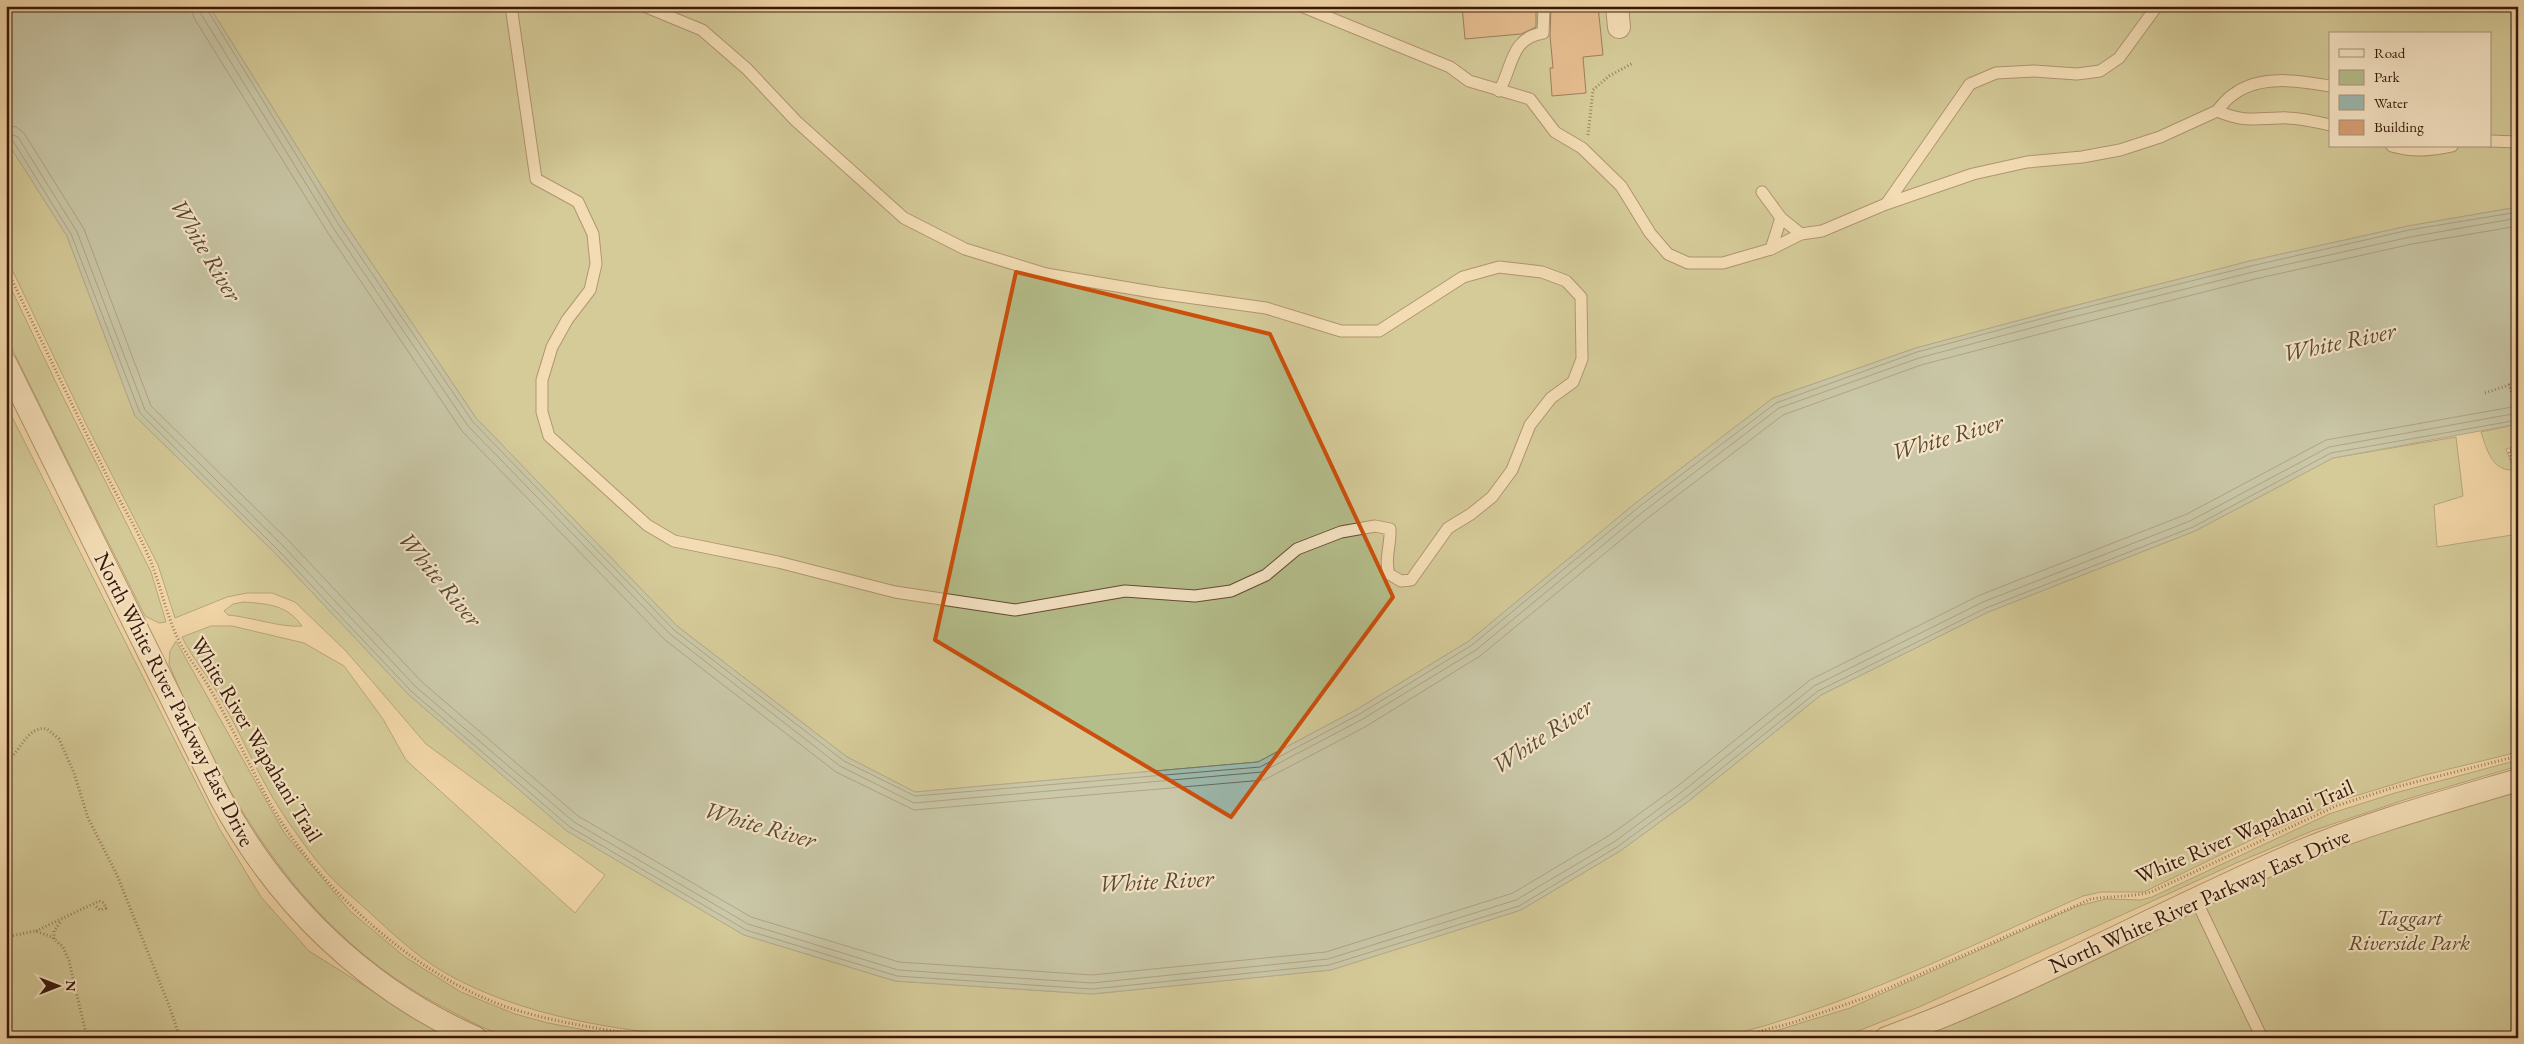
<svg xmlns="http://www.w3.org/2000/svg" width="2524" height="1044" font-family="'EB Garamond',serif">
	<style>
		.green { fill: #b4be8b; stroke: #766c4a; fill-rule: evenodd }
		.water { fill: #9bb8ac; stroke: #73786b }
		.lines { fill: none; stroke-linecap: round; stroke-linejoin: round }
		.shore { stroke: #69685a; stroke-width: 1 }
		.building { fill: #d79f74; stroke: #371909 }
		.service-casing { stroke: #664830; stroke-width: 13 }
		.minor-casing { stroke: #664830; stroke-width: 24 }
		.path { stroke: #371909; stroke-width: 3; stroke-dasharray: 1 2.5; stroke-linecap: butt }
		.service { stroke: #f6e4c5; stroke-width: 11 }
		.minor { stroke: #f6e4c5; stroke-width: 22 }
		.marked { fill: none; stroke: #cd4f0c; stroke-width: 4; stroke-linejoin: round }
		.labels { text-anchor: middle; stroke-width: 4.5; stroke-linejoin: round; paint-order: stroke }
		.street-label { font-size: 22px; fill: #371909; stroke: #f6e4c5 }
		.park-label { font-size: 22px; font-style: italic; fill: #5c4b30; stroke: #f6e4c5 }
		.water-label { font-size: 24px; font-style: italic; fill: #55493a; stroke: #f6e4c5 }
	</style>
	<rect width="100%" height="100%" fill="#f1d5a6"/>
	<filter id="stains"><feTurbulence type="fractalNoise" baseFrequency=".004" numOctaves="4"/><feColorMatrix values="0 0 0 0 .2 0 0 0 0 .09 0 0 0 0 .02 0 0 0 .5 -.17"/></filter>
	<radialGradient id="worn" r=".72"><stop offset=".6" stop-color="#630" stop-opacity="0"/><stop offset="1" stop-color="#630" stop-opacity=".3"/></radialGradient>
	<g class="green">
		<path d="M 209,6 L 2518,6 L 2518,207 L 2408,226 L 2250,261 L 2054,311 L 1916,348 L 1773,398 L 1637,502 L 1469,641 L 1356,710 L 1258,762 L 915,792 L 847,757 L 677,626 L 476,418 L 344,222 ZM 2330,34 L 2490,34 L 2490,146 L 2330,146 Z"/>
		<path d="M 6,140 L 67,236 L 135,416 L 276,554 L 409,695 L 567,831 L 744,935 L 895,981 L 1092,994 L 1330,970 L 1521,910 L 1620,851 L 1690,800 L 1821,695 L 1988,612 L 2195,531 L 2333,458 L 2456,437 L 2463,496 L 2434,505 L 2437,547 L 2518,534 L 2518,752 L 2421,776 L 2345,799 L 2255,838 L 2144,892 L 2101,892 L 2083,896 C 1961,950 1850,1006 1719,1038 L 706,1038 C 619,1031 524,1017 447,974 C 417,957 392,933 367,910 C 354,898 338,886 326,872 C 310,854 296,833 283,814 C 259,778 243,738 222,701 C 210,678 193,660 182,637 L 211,626 L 232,626 L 304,643 L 344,666 L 383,719 L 406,760 L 575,913 L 605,875 L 426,744 L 346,651 L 295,602 L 272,593 L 247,593 L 227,597 L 175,618 L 158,565 L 88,428 L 6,257 Z"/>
		<path d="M 6,278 L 59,389 L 151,572 L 166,622 L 159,623 L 145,616 L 6,337 Z"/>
		<path d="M 6,405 L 219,828 L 261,897 L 309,951 L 424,1023 L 452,1038 L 6,1038 Z"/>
		<path d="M 2518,424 L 2518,446 L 2506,449 L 2512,465 L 2518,464 L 2518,469 C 2493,475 2487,450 2481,432 Z"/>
		<path d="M 244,602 C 269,604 287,605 302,626 C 282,628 251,617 228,615 L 224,611 L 233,604 Z"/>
		<path d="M 176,641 L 285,834 L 350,911 L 405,957 L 461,992 L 515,1014 L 548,1023 L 628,1038 C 602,1038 575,1038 549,1038 C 538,1038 525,1039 515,1038 C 494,1035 464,1018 445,1008 C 306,937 227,804 169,664 L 170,651 Z"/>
		<path d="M 2518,760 L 2518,766 L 2407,799 L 2312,831 L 2234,864 L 1919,1007 L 1858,1031 L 1838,1038 L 1752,1038 L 1850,1008 L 2078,906 L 2106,899 L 2141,900 L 2152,897 L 2329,814 L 2395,793 Z"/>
		<path d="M 2518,785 L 2518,1038 L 1876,1038 L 2402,815 Z"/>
	</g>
	<path class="water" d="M 6,6 L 209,6 L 344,222 L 476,418 L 677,626 L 847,757 L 915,792 L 1258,762 L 1356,710 L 1469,641 L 1637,502 L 1773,398 L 1916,348 L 2054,311 L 2250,261 L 2408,226 L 2518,207 L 2518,424 L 2333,458 L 2195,531 L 1988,612 L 1821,695 L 1690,800 L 1620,851 L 1521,910 L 1331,970 L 1092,994 L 895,981 L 744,935 L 567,831 L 409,695 L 276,554 L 135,416 L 67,236 L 6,140 Z"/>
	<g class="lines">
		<g class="shore">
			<path d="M 191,6 L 194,18 L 328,233 L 462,431 L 665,640 L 836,772 L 914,810 L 1264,780 L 1365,727 L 1480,656 L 1649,517 L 1783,415 L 1921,365 L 2059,329 L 2255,279 L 2412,244 L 2518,226"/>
			<path d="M 199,6 L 201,14 L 334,229 L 468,426 L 670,634 L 840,766 L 914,803 L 1262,772 L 1361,720 L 1476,650 L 1644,511 L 1779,408 L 1919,358 L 2057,321 L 2253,272 L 2410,237 L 2518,218"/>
			<path d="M 205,6 L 339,225 L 473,422 L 674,630 L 844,761 L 915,796 L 1260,767 L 1358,715 L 1472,645 L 1640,506 L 1776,403 L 1917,352 L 2055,315 L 2251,266 L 2409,230 L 2518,212"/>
			<path d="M 6,125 L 16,127 L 24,133 L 84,229 L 151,406 L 289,541 L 422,682 L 578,816 L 751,917 L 899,962 L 1092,975 L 1326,952 L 1513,893 L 1610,835 L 1679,785 L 1810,680 L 1980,595 L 2187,514 L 2326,440 L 2518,406"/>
			<path d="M 6,132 L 18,137 L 77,232 L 145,410 L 284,547 L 416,687 L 574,822 L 748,924 L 898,970 L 1092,983 L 1328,959 L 1516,900 L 1614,842 L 1683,791 L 1814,686 L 1983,602 L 2190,521 L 2329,447 L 2518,413"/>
			<path d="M 6,138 L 13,141 L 71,234 L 140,413 L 279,551 L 412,692 L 570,827 L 746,930 L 897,976 L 1092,989 L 1329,965 L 1519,906 L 1617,847 L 1687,796 L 1818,691 L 1986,608 L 2193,527 L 2331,453 L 2518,420"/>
		</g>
	</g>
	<g class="building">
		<path d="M 1462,6 L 1536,6 L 1536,27 L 1521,34 L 1465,39 Z"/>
		<path d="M 1551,6 L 1598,6 L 1603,55 L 1583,57 L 1586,93 L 1552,96 L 1550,68 L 1553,68 L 1550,36 Z"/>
	</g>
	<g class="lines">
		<defs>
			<g id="service">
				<path d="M 511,6 L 536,179 L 578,202 L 593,234 L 596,264 L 590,290 L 567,320 L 552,347 L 542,380 L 542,412 L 549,436 L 647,525 L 674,541 L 778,562 L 895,592 L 1015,610 L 1125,591 L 1195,596 L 1231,591 L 1266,575 L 1297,549 L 1341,532 L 1375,526 L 1390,529 C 1391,545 1384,559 1389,574 L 1401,581 L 1411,580 L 1448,528 L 1471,514 L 1492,497 L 1512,470 L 1530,425 L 1551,398 L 1573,382 L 1582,359 L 1581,297 L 1566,281 L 1542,272 L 1499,267 L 1463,277 L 1379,331 L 1341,331 L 1266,308 L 1158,293 L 1046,274 L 965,249 L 904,218 L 796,121 L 747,69 L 702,30 L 644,6"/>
				<path d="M 1301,6 L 1450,67 L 1469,81 L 1530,99 L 1555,132 L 1582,148 L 1621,186 L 1650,233 L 1668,254 L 1688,263 L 1723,263 L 1771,249 L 1801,234 L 1822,231 L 1886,204 L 1973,174 L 2027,162 L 2082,157 L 2120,150 L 2160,137 L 2217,111 C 2244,122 2252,119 2279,118 C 2296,117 2314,121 2330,125"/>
				<path d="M 1499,91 C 1513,67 1510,38 1543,33 L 1544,6"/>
				<path d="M 2217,111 C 2222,105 2227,98 2234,94 C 2260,74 2300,81 2330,86"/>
				<path d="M 2490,141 L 2518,142"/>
				<path d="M 2392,146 C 2412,152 2431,151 2452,146"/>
				<path d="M 1762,192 L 1781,218 L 1801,234"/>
				<path d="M 1887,203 L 1970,84 L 1996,73 L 2034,71 L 2077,74 L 2100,71 L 2119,58 L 2157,6"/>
				<path d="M 1771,249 L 1781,218"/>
				<path d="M 2196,900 L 2262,1038"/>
			</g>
			<g id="minor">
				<path d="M 1617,6 L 1619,27"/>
				<path d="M 6,364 L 220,797 C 278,904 364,988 476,1038"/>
				<path d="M 1886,1038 C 2028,987 2160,911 2299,852 C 2370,822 2444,802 2518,780"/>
			</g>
		</defs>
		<use href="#service" class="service-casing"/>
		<use href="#minor" class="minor-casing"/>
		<g class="path">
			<path d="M 1588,135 L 1593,90 L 1609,76 L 1633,63"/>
			<path d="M 6,268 C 40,337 73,407 107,476 C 120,502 136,527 147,553 C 160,581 165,612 178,639 C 187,657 200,671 210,689 C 239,737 258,789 290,835 C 343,910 433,987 523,1012 C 568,1025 614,1031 660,1038"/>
			<path d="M 2485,393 L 2509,385 L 2518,411"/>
			<path d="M 2518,448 L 2509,451 L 2513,463 L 2518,461"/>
			<path d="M 6,762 C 20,753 27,725 47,729 L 59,739 L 74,773 L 88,818 L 117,875 L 170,1008 L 180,1038"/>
			<path d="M 36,931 L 99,901 L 104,903 L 106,908 L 100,910 L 94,905"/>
			<path d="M 6,937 L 35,931 L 52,937 L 63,947 L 69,961 L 87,1038"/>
			<path d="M 54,939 L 54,931 L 61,921"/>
			<path d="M 1735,1038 L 1795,1022 L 1873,995 L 2091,899 C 2111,896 2131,897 2151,892 L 2336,806 L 2392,788 L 2518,756"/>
		</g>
		<use href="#service" class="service"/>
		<use href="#minor" class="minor"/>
	</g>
	<path d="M0 0H2524V1044H0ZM 1016,272 L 1270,334 L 1393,597 L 1231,817 L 935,640 Z" fill="#f1d5a6" fill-opacity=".55" fill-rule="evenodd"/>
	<path class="marked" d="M 1016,272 L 1270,334 L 1393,597 L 1231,817 L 935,640 Z"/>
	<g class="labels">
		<g class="street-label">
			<text transform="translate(175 699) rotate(63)" y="8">North White River Parkway East Drive</text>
			<text transform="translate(257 739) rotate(59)" y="8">White River Wapahani Trail</text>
			<text transform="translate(2244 831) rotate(-23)" y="8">White River Wapahani Trail</text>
			<text transform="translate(2199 900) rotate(-24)" y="8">North White River Parkway East Drive</text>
		</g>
		<g class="park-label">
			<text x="2409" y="925">Taggart<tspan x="2409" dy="25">Riverside Park</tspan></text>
		</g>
		<g class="water-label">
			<text transform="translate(206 250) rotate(59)" y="8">White River</text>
			<text transform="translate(2339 342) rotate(-12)" y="8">White River</text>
			<text transform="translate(1947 437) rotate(-16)" y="8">White River</text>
			<text transform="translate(440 579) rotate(50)" y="8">White River</text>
			<text transform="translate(1542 736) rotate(-34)" y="8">White River</text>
			<text transform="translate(760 825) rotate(16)" y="8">White River</text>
			<text transform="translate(1156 881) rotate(-3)" y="8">White River</text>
		</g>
	</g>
	<rect width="2524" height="1044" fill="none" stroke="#f1d5a6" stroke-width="25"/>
	<rect x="8" y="8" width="2509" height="1029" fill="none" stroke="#371909" stroke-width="2.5"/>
	<rect x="12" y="12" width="2499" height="1019" fill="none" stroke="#371909"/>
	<rect x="2329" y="32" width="162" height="115" fill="#f6e4c5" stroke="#aa937a"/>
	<rect x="2339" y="49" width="25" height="8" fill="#f6e4c5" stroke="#aa937a"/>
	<text x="2374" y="58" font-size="15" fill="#371909">Road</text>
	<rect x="2339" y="70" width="25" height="15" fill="#b4be8b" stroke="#aa937a"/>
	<text x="2374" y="82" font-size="15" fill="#371909">Park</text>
	<rect x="2339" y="95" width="25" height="15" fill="#9bb8ac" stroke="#aa937a"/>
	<text x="2374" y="108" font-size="15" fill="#371909">Water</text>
	<rect x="2339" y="120" width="25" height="15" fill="#d79f74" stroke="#aa937a"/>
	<text x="2374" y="132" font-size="15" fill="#371909">Building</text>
	<g transform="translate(58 986) rotate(90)" stroke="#f6e4c5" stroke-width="4" paint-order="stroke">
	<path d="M0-4L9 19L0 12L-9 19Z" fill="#371909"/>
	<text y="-8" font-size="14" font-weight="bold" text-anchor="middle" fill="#371909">N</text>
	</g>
	<rect width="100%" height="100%" filter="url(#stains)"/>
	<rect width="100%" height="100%" fill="url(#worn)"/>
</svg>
